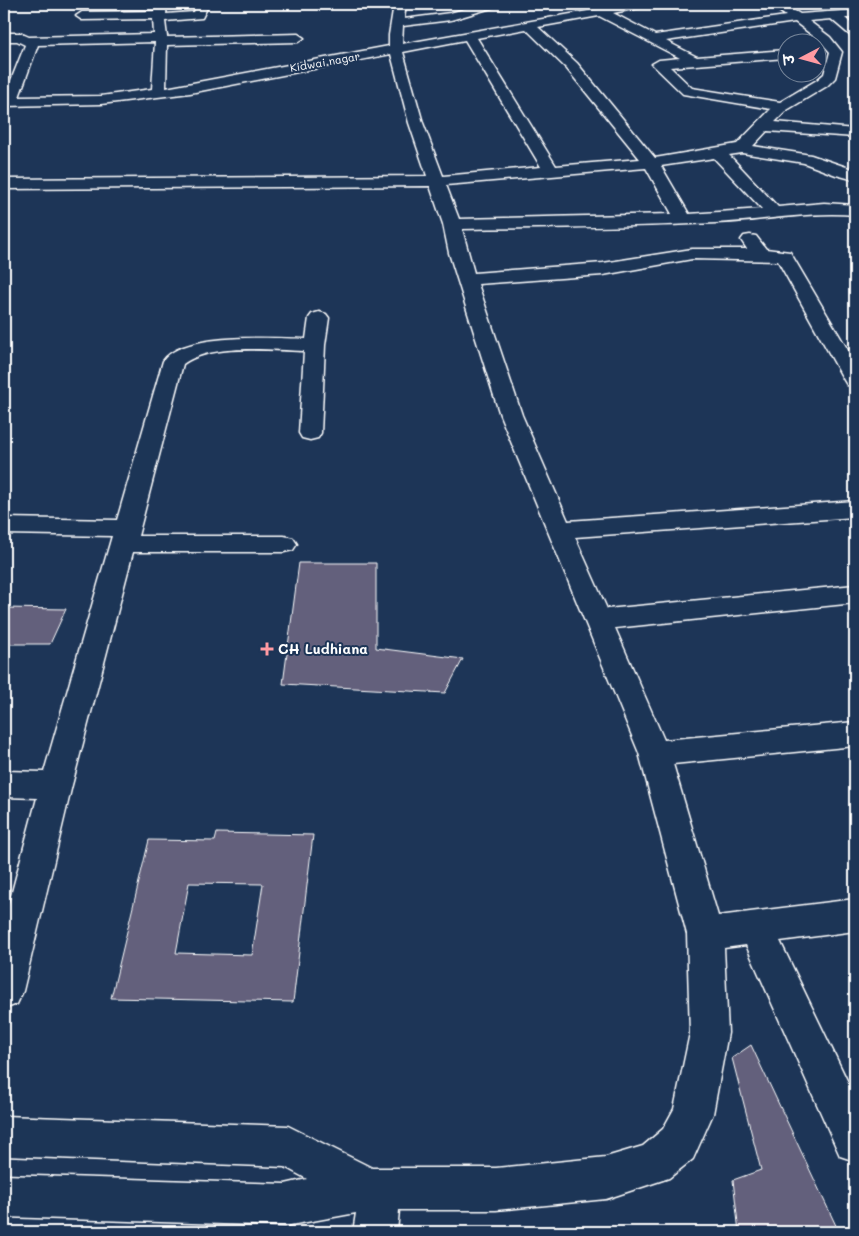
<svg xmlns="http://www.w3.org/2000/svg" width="859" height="1236" font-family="Mali,'Playpen Sans Deva',sans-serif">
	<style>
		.building { fill: #64607c; stroke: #fff; fill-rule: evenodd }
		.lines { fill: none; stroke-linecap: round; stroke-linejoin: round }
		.minor-casing { stroke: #fff; stroke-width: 3 }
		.minor { fill: #1d3557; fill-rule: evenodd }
		.poi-dot { fill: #ff9aa2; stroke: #1d3557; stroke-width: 2 }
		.labels { text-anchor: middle; stroke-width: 4; stroke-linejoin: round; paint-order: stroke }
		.far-street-label { font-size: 11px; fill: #fff; stroke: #1d3557 }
		.poi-label { font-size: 14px; font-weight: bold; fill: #fff; stroke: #1d3557; text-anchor: start }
	</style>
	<rect width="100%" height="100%" fill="#1d3557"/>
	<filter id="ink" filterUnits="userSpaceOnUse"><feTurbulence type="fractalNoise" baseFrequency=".02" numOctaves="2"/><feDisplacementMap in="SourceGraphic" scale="10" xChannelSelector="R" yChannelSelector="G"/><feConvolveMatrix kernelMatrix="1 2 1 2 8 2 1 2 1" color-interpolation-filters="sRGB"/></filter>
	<g filter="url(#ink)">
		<g class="building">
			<path d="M 299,563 L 376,563 L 376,648 L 463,659 L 445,693 L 283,684 Z"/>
			<path d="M 4,608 L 66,609 L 50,644 L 4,644 Z"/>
			<path d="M 217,833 L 313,835 L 293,1002 L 111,998 L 149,840 L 215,841 ZM 189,883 L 263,884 L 252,955 L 176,953 Z"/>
			<path d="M 751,1045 L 839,1232 L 739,1232 L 733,1180 L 761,1170 L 732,1058 Z"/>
		</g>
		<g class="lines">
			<defs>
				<g id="minor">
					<path d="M 155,4 L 167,4 L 166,14 L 194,12 L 197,4 L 209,4 L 202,18 L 165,21 L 167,37 L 298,34 L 304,38 L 298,42 L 167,45 L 166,88 L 389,46 L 389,35 L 394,4 L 406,4 L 404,19 L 450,13 L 482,4 L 500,4 L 498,6 L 451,20 L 403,26 L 402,44 L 627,4 L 651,4 L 649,6 L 613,13 L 655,35 L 786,16 L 769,4 L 783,4 L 800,14 L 855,10 L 855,18 L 845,18 L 855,27 L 855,37 L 851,36 L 831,19 L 809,21 L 830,37 L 842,52 L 835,78 L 827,86 L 787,110 L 775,122 L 855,129 L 855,137 L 767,131 L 753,146 L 811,155 L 855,170 L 855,180 L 836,175 L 804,163 L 742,153 L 729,155 L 778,207 L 824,203 L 855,205 L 855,215 C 808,211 763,221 716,223 C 631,227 546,228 462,229 L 474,273 L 603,263 L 692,249 L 747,249 L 741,240 L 744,236 L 750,235 L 756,236 L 766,249 L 790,252 L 855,362 L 855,386 L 847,385 L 844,380 L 778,261 L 692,259 L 603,275 L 478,284 L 522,415 L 568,521 L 855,501 L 855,517 L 575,537 L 607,609 L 855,585 L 855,603 L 615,628 L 664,740 L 855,722 L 855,746 L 673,764 L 718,916 L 855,899 L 855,931 L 780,941 L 855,1097 L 855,1161 L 840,1156 L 746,945 L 724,948 L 728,1033 L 713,1114 L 693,1159 L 669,1178 L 606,1199 L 496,1210 L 399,1210 L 397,1232 L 353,1232 L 356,1213 L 285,1226 L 4,1217 L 4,1175 L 285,1184 L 307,1179 L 285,1167 L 4,1156 L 4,1116 L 288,1126 L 372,1168 L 496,1168 L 606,1157 L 643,1146 L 663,1129 L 674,1109 L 690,1033 L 687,934 L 639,753 L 500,415 L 449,253 L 443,224 L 430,186 L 4,189 L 4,179 L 427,176 L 409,123 L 391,54 L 190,93 L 101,104 L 4,106 L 4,98 L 25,45 L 17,41 L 4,41 L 4,33 L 20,33 L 29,37 L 154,34 L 153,19 L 82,20 L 76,16 L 82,12 L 154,11 ZM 599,16 L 680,58 L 659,60 L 652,64 L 683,94 L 771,109 L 737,144 L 655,158 L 577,63 L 538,27 ZM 795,22 L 821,42 L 830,52 L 824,74 L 817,80 L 780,102 L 692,88 L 670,67 L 786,58 L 786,50 L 697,57 L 666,41 ZM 526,29 L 567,69 L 640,159 L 556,166 L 477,38 ZM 465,40 L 541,167 L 443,176 L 423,123 L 403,52 ZM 155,42 L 152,89 L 101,96 L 19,97 L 38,45 ZM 714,158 L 762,209 L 689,214 L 661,166 ZM 646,168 L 672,214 L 459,219 L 446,185 Z"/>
					<path d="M 319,312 L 326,314 L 329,318 L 325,345 L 321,433 L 318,438 L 310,440 L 302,438 L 299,433 L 304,351 C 268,350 213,343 183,364 L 138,536 L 284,536 L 293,538 L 297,544 L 293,550 L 284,552 L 133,552 L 72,785 L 23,991 L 17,1004 L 4,1009 L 4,922 L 37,798 L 4,797 L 4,771 L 44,772 L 112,536 L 4,534 L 4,518 L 117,520 L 163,361 C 183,332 273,338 306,339 L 309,318 L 312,314 Z"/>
				</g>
			</defs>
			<use href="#minor" class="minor-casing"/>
			<use href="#minor" class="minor"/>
		</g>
	</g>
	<path class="poi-dot" d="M264.5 641.5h5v5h5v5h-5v5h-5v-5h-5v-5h5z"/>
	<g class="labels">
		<g class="far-street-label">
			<text transform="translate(325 62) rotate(-10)" y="4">Kidwai nagar</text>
		</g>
		<g class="poi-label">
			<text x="278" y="654">CH Ludhiana</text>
		</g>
	</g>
	<rect width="859" height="1236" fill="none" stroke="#1d3557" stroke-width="20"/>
	<rect x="10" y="10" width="839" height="1216" fill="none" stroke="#fff" stroke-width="2" filter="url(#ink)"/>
	<g transform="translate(802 58) rotate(264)"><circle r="24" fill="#1d3557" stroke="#77869a"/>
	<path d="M0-4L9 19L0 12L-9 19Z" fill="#ff9aa2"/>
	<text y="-8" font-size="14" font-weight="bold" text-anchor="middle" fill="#ffffff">उ</text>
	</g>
</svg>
